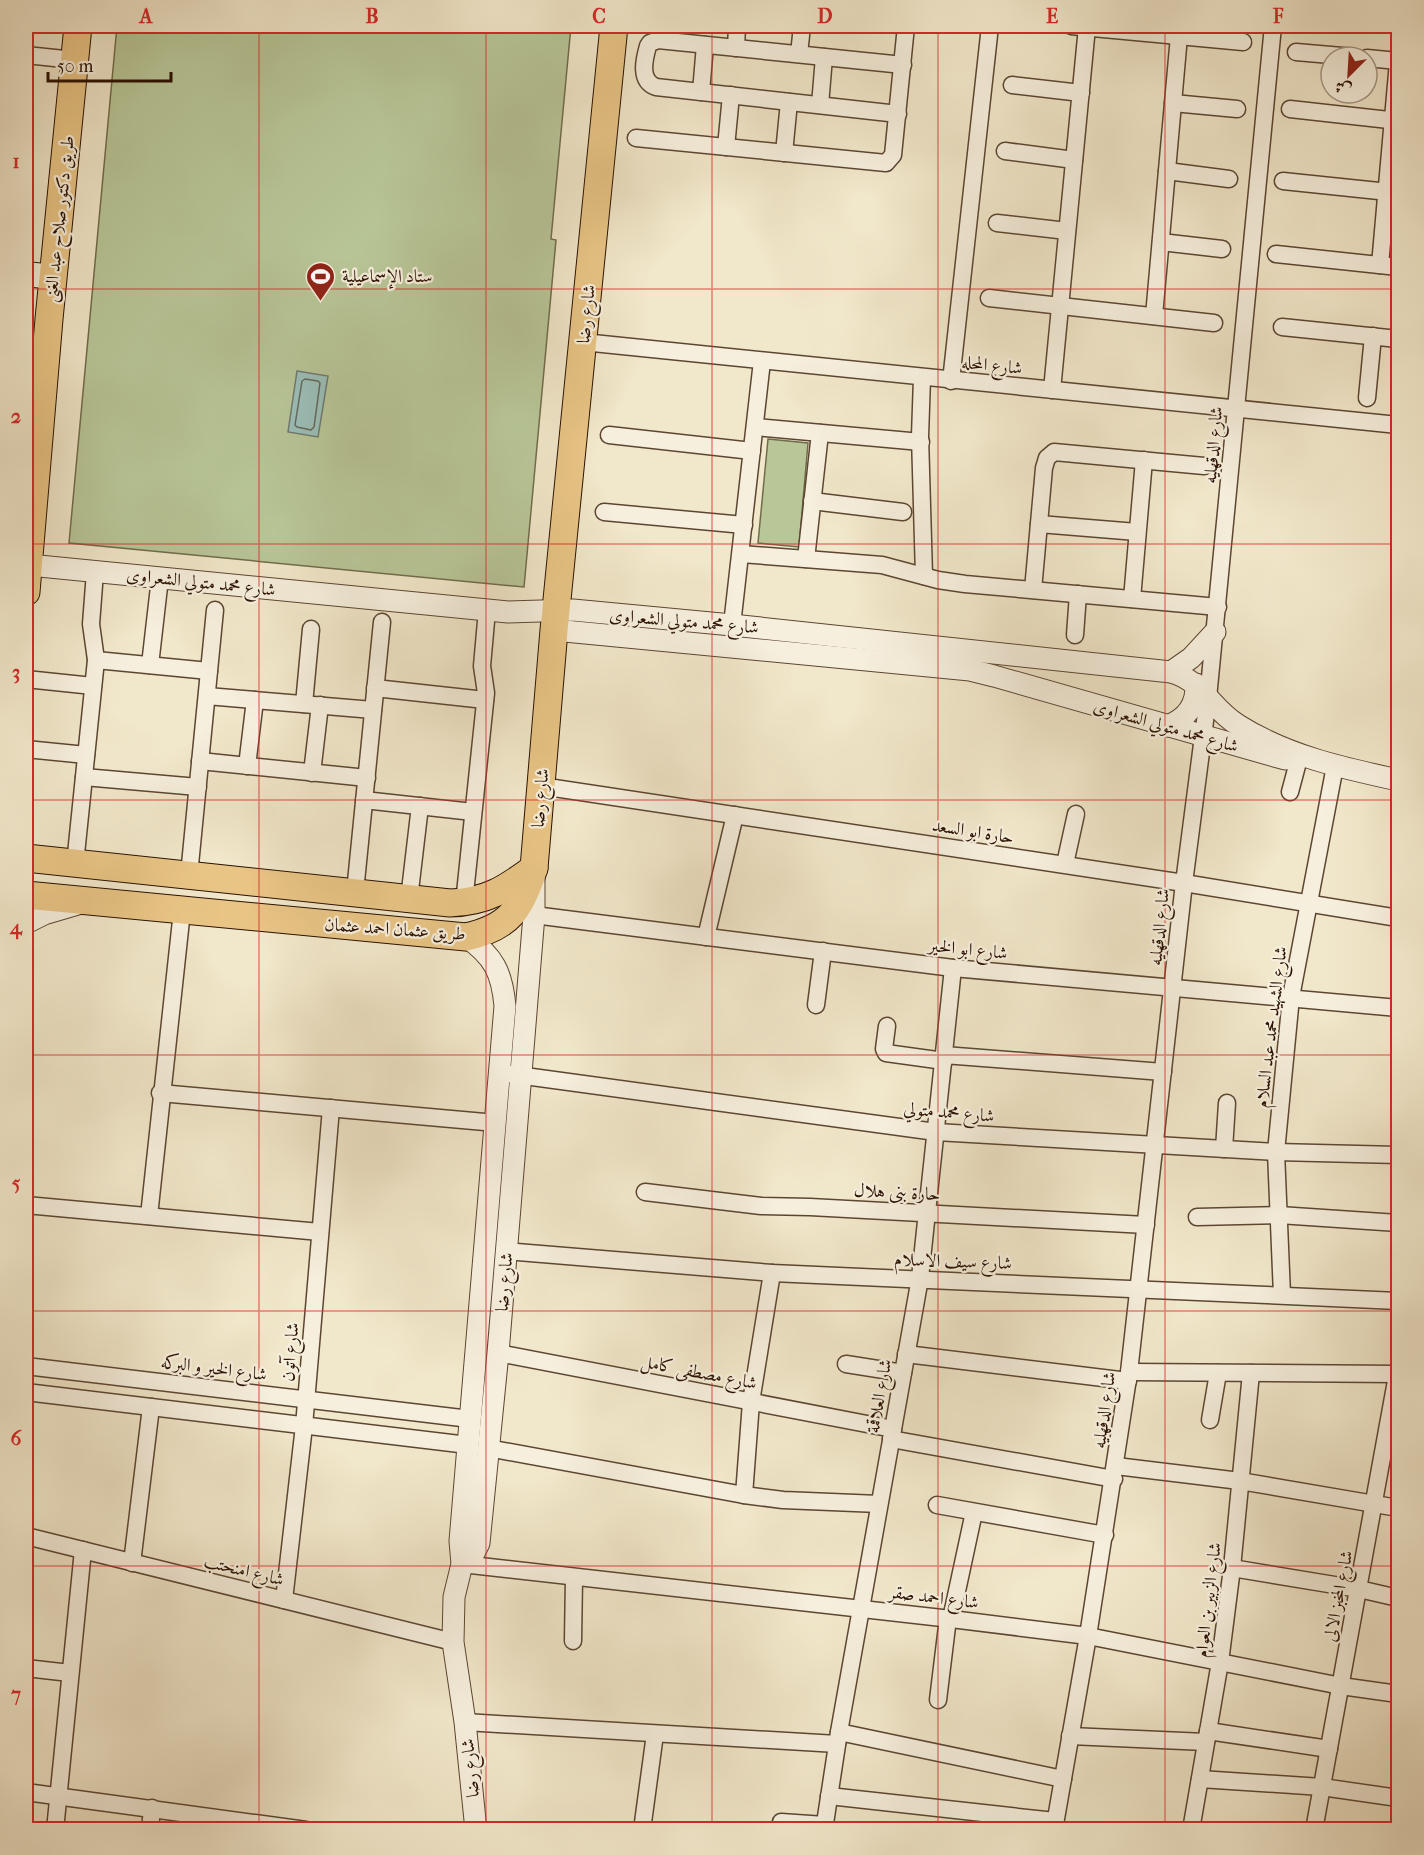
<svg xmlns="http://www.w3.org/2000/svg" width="1424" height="1855" font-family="'IM FELL French Canon',Amiri,serif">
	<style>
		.green { fill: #b8c698; stroke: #716c4c; stroke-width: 1.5 }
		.water { fill: #9bbfb9; stroke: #6e796f; stroke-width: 1.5 }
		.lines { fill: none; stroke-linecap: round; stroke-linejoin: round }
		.shore { stroke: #62685c; stroke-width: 1.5 }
		.minor-casing { stroke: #5c4632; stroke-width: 19 }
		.tertiary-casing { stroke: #5c4632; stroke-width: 23 }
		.secondary-casing { stroke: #2a1100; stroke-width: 26 }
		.primary-casing { stroke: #2a1100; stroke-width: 29 }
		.minor { stroke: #f6efdd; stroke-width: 16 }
		.tertiary { stroke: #f6efdd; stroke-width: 21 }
		.secondary { stroke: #f6efdd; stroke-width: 24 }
		.primary { stroke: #e8c485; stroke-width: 27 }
		.grid { fill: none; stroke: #d62828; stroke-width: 1.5; stroke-opacity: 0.55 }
		.labels { text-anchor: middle; stroke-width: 4.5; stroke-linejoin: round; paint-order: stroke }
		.street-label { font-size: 18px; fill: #2a1100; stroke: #f6efdd }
		.poi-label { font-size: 18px; fill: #2a1100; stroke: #f6efdd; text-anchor: start }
		.neatline { fill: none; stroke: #d62828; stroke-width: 2 }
		.grid-label { font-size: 20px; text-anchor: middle; font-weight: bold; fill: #d62828 }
	</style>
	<rect width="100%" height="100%" fill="#f1e7ca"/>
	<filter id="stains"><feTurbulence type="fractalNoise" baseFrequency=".00333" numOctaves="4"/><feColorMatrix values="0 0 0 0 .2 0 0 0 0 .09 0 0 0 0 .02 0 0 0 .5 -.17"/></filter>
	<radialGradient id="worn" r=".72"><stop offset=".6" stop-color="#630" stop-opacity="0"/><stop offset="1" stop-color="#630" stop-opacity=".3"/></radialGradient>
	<g class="green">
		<path d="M 117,26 L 571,26 L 551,239 L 556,240 L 524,587 L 69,543 Z"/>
		<path d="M 768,439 L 808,443 L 799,547 L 758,543 Z"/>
	</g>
	<path class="water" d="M 297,371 L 328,376 L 318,437 L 288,432 Z"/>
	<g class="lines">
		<path class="shore" d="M 305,379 L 318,381 L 320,383 L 314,427 L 311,430 L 297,427 L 295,425 L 302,381 Z"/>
		<defs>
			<g id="minor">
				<path d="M 1071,26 L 1243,42"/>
				<path d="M 736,48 L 737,26"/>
				<path d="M 1296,52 L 1354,57"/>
				<path d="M 799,54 L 802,26"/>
				<path d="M 26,55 L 74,60"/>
				<path d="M 1367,58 L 1398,61"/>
				<path d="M 1012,85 L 1081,93"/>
				<path d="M 701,92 L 705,45"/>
				<path d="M 1173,103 L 1237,109"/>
				<path d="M 820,105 L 824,57"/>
				<path d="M 1290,109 L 1398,121"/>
				<path d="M 898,114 L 656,87 C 639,81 644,60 648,46 L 650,43 L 658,40 L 903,65"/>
				<path d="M 636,138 L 886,163 L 893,155 L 906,26"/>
				<path d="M 726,147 L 731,95"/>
				<path d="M 1005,151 L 1074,160"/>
				<path d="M 784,153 L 789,102"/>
				<path d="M 1167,171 L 1229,179"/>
				<path d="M 1283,181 L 1398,193"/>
				<path d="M 997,223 L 1067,231"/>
				<path d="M 1161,242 L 1222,249"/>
				<path d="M 1276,254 L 1398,267"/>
				<path d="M 1380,265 L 1398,62"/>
				<path d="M 989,298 L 1214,323"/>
				<path d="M 1154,316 L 1179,36"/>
				<path d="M 1282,327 L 1398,339"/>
				<path d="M 583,342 L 1398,425"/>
				<path d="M 922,378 L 920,436 L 924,576"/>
				<path d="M 951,381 L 990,26"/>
				<path d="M 1052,390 L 1087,27"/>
				<path d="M 1367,398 L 1373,336"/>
				<path d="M 755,427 L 921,442"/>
				<path d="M 609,435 L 752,451"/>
				<path d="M 812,501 L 903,512"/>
				<path d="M 604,512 L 744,525"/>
				<path d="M 1039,524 L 1137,532"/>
				<path d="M 741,554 L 882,565 L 938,580 L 965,584 L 1218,607"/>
				<path d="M 806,559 L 820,433"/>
				<path d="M 1033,590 L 1044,468 L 1047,458 L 1054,452 L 1204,466"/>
				<path d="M 1132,599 L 1144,460"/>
				<path d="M 732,625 L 762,361"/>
				<path d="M 1075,635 L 1078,594"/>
				<path d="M 96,660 L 209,671"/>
				<path d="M 150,665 L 160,578"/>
				<path d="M 26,679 L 93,686"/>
				<path d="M 375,688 L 485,700"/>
				<path d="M 207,696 L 373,710"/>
				<path d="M 304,704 L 311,629"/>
				<path d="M 26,749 L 86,755"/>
				<path d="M 200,761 L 367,778"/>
				<path d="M 247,766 L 255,700"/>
				<path d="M 312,773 L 320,705"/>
				<path d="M 84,777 L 198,787"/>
				<path d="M 541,786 L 1184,883 L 1398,918"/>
				<path d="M 1290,792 L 1298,762"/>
				<path d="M 364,800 L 473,812"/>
				<path d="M 75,864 L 96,660 L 91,624 L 95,572"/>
				<path d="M 1065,864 L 1076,814"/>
				<path d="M 189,875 L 215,610"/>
				<path d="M 355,892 L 382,622"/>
				<path d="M 409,899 L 420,806"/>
				<path d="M 464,903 L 486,693 L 482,666 L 487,610"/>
				<path d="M 534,915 L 953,968 L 1398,1008"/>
				<path d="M 706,937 L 735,815"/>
				<path d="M 816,1005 L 823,951"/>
				<path d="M 887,1026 L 884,1049 L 886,1053 L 944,1061"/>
				<path d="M 944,1055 L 1163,1072"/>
				<path d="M 510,1074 L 936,1132 L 1276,1152 L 1398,1155"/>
				<path d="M 160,1093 L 496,1123"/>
				<path d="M 1224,1149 L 1227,1103"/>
				<path d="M 645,1192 L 761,1206 L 810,1207 L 1146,1225"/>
				<path d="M 26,1205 L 320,1232"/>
				<path d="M 149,1216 L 182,911"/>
				<path d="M 1197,1217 L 1279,1215 L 1398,1223"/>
				<path d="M 506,1251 L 772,1273 L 1398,1301"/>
				<path d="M 1282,1295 L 1276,1152 L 1291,997 L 1335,766"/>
				<path d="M 498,1353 L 893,1429"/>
				<path d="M 906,1354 L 1128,1381"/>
				<path d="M 846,1364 L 903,1373"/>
				<path d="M 26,1366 L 470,1419"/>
				<path d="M 1129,1372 L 1398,1374"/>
				<path d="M 26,1392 L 468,1445"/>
				<path d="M 1210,1420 L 1218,1373"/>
				<path d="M 891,1439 L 1114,1479"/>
				<path d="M 488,1448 L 744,1495 L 783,1500 L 879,1504"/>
				<path d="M 1116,1466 L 1240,1481 L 1398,1508"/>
				<path d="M 744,1495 L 751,1402 L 772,1273"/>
				<path d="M 937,1505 L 1105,1535"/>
				<path d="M 26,1536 L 453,1642"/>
				<path d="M 132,1563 L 151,1407"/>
				<path d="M 462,1564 L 951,1619 L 1088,1636 L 1341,1686 L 1398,1694"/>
				<path d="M 1232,1568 L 1359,1589 L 1398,1598"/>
				<path d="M 284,1600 L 304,1426 L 331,1108"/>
				<path d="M 951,1619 L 974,1512"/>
				<path d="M 573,1641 L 574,1577"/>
				<path d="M 26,1668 L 70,1673"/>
				<path d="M 938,1700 L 948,1618"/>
				<path d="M 465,1722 L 837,1744"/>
				<path d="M 1208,1731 L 1329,1749"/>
				<path d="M 839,1732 L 1063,1779"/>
				<path d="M 1070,1736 L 1206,1742"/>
				<path d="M 1200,1779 L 1322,1787 L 1398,1798"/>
				<path d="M 26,1792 L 306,1830"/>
				<path d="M 829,1796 L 1055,1821"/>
				<path d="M 781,1822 L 825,1825"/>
				<path d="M 55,1830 L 83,1550"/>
				<path d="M 150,1830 L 152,1808"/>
				<path d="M 642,1830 L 655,1734"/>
				<path d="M 824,1830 L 839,1732 L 920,1278 L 953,968"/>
				<path d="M 1054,1830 L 1088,1636 L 1129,1372 L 1184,883 L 1208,698 L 1273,26"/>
				<path d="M 1191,1830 L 1220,1662 L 1232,1568 L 1251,1373"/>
				<path d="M 1314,1830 L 1398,1370"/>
			</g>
			<g id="tertiary">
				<path d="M 29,565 L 508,612 L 573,610 L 732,625 L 1171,672 C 1203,681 1211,709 1238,725 C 1287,756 1343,768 1398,780"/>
				<path d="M 554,630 L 970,670 L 994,676 L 1285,759"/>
				<path d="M 1171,672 L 1191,658 L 1215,632"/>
				<path d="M 1167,726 C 1187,719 1197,705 1196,684"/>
				<path d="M 26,923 L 44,914 L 78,904"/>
				<path d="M 466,937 C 494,956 502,973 505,1006 L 460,1541 L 462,1564 L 454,1597 L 453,1642 L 465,1722 L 476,1830"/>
				<path d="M 462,1564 L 472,1557 L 479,1543 L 498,1353 L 534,915 L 534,878"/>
			</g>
			<path id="secondary" d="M 26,274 L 53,277"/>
			<g id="primary">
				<path d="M 26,592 L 49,319 L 78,26"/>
				<path d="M 26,858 L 450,903 C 486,902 506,889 534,868"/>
				<path d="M 26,895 L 466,937 C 510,927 520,910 534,868 L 554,630 L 614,26"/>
			</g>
		</defs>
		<use href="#minor" class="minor-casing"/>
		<use href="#tertiary" class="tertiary-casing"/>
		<use href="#secondary" class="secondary-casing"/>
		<use href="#primary" class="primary-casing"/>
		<use href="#minor" class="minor"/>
		<use href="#tertiary" class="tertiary"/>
		<use href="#secondary" class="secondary"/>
		<use href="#primary" class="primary"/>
	</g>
	<path class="grid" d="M 259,26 L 259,1830M 486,26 L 486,1830M 712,26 L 712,1830M 938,26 L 938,1830M 1165,26 L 1165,1830M 26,289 L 1398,289M 26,544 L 1398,544M 26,800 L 1398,800M 26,1055 L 1398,1055M 26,1311 L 1398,1311M 26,1566 L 1398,1566"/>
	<defs>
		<symbol id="stadium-pin" viewBox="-11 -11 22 30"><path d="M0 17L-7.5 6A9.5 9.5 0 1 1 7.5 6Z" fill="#8f2418" stroke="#f6efdd"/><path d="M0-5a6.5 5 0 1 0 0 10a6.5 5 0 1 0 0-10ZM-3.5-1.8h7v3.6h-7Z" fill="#fff"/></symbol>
	</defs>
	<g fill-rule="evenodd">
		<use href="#stadium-pin" x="304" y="260" width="33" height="45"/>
	</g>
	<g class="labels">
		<g class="street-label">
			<text transform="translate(59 219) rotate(-84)" y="6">طريق دكتور صلاح عبد الغنى</text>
			<text transform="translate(586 314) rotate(-84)" y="6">شارع رضا</text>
			<text transform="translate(992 365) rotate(6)" y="6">شارع المحله</text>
			<text transform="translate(1213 445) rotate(-85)" y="6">شارع الدقهليه</text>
			<text transform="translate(201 582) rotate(6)" y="6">شارع محمد متولي الشعراوى</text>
			<text transform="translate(684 621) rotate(5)" y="6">شارع محمد متولي الشعراوى</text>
			<text transform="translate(1166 726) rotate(16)" y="6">شارع محمد متولي الشعراوى</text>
			<text transform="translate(540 798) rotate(-85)" y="6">شارع رضا</text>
			<text transform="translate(973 831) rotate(9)" y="6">حارة ابو السعد</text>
			<text transform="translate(1159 927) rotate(-84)" y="6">شارع الدقهليه</text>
			<text transform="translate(395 929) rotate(4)" y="6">طريق عثمان احمد عثمان</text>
			<text transform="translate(968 949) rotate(6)" y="6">شارع ابو الخير</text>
			<text transform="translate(1271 1027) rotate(-83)" y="6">شارع الشهيد محمد عبد السلام</text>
			<text transform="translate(949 1112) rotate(5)" y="6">شارع محمد متولي</text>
			<text transform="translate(897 1192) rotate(3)" y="6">حارة بنى هلال</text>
			<text transform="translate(953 1261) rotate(2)" y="6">شارع سيف الاسلام</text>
			<text transform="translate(504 1282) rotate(-85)" y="6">شارع رضا</text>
			<text transform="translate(290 1352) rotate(-85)" y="6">شارع آتون</text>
			<text transform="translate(214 1368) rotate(7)" y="6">شارع الخير و البركه</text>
			<text transform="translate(699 1372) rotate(11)" y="6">شارع مصطفى كامل</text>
			<text transform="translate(879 1396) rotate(-80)" y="6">شارع العلاقمة</text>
			<text transform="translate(1104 1410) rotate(-82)" y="6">شارع الدقهليه</text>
			<text transform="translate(244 1570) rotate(14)" y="6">شارع امنحتب</text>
			<text transform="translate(1338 1596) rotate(-79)" y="6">شارع المخبز الالى</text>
			<text transform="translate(934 1597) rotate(7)" y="6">شارع احمد صقر</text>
			<text transform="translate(1208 1600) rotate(-83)" y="6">شارع الزبير بن العوام</text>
			<text transform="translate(470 1768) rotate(-96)" y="6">شارع رضا</text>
		</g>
		<g class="poi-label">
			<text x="342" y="282">ستاد الإسماعيلية</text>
		</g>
	</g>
	<rect width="1424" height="1855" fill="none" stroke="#f1e7ca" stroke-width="66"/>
	<g transform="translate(1349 75) rotate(204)"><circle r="28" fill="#f6efdd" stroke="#a49685" stroke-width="1.5"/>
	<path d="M0-4.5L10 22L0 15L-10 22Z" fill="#8f2418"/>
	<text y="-9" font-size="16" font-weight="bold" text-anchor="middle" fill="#2a1100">ش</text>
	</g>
	<path d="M48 72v9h123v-9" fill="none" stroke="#2a1100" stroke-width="3"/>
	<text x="57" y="72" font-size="18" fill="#2a1100" stroke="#f6efdd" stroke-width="4.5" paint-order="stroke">50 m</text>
	<rect x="33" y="33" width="1358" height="1789" class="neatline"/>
	<g class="grid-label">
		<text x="146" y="23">A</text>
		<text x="372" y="23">B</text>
		<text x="599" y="23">C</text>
		<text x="825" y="23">D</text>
		<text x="1052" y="23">E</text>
		<text x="1278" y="23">F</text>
		<text x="16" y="168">1</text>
		<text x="16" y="423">2</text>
		<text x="16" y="679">3</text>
		<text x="16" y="934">4</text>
		<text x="16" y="1190">5</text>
		<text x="16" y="1445">6</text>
		<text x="16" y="1701">7</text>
	</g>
	<rect width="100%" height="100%" filter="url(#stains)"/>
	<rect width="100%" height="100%" fill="url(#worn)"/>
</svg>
